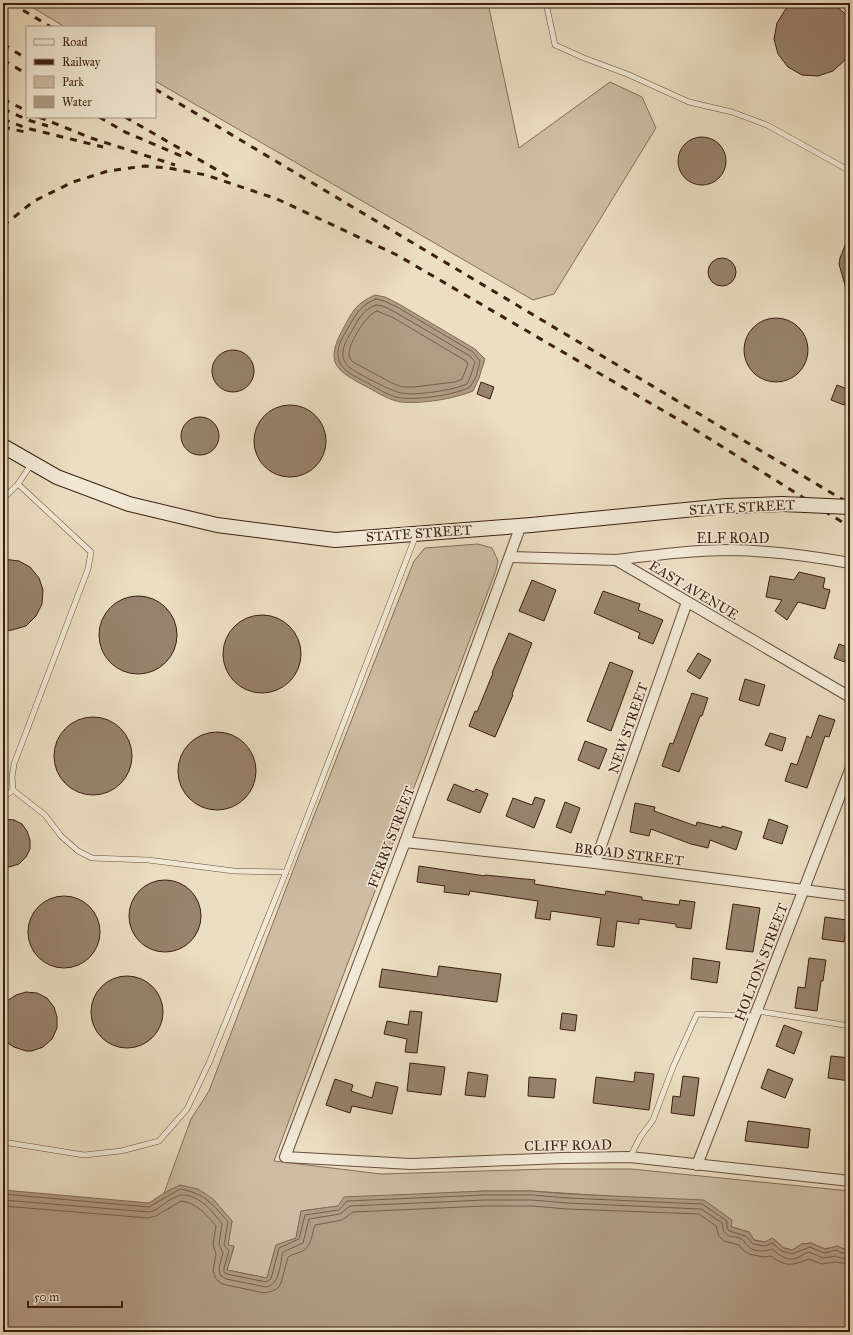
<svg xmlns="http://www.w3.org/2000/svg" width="853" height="1335" font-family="'IM FELL Great Primer',serif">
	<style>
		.green { fill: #cdbda4; stroke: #846e5a }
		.water { fill: #b09d86; stroke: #826a57 }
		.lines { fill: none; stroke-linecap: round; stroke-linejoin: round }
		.shore { stroke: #765e4c; stroke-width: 1 }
		.building { fill: #97826d; stroke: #3c1e11 }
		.lane-casing { stroke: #684e3d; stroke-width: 6 }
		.street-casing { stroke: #684e3d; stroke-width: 12 }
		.secondary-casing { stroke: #3c1e11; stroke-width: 16 }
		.lane { stroke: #f2ead7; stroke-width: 5 }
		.street { stroke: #f2ead7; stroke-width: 10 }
		.secondary { stroke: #f2ead7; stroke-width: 14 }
		.rail { stroke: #3c1e11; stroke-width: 3; stroke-dasharray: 7 7; stroke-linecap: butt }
		.secondary-bridge-casing { stroke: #3c1e11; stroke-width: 16; stroke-linecap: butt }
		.secondary-bridge { stroke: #f2ead7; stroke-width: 14 }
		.labels { text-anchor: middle; stroke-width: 3.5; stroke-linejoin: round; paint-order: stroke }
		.street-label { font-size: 14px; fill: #3c1e11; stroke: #f2ead7 }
	</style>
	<rect width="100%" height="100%" fill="#ebdec2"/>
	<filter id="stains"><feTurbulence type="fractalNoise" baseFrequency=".005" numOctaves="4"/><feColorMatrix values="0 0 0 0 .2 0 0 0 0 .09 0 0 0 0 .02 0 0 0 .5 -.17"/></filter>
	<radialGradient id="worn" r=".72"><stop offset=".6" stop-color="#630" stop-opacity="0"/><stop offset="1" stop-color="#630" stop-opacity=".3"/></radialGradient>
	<g class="green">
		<path d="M 25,3 L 488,3 L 519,148 L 610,82 L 642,97 L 656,128 L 554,294 L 533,300 L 155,81 L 155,27 L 65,27 Z"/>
		<path d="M 478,544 L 492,548 L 498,561 L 496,570 L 332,1005 L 274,1161 L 381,1174 L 549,1169 L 631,1169 L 850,1191 L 850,1250 C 846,1248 843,1250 838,1246 L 825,1249 L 811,1243 L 802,1244 L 792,1250 L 784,1248 L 774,1239 L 765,1242 L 754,1240 L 749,1232 L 638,1198 L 532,1191 L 485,1191 L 429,1194 L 301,1211 L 296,1238 L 276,1245 L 267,1278 L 227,1270 L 234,1247 L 228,1245 L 232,1221 L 213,1199 L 180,1185 L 164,1193 L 191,1119 L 209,1091 L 308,831 L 414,561 L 425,548 Z"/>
	</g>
	<g class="water">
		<path d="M 375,295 L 385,297 L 399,304 L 475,349 L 485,359 L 479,378 L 473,391 C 453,399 423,404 401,402 C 389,400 378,393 367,387 C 335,370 324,363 344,327 C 353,310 357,303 375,295 Z"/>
		<path d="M 180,1185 L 198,1189 L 213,1199 L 232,1221 L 228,1245 L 234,1246 L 227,1270 L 267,1278 L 276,1245 L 296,1238 L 301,1211 L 338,1206 L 344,1197 L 485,1191 L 532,1191 L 568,1194 L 704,1200 L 732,1220 L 731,1227 L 749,1232 L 754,1240 L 765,1242 L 772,1238 L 784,1248 L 792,1250 L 802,1244 L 811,1243 L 825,1249 L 838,1246 C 843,1250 846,1248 850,1250 L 850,1332 L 3,1332 L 3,1190 L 149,1203 L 164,1193 Z"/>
	</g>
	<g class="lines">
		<g class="shore">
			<path d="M 376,299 L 384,301 L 397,307 L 473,352 L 480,361 L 476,377 L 470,387 C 455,395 418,400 401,398 C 387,396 374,386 362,380 C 351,374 339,369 338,355 C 337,345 344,335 349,326 C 356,314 362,304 376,299 Z"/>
			<path d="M 376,305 L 383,306 L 395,312 L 470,356 L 475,362 L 471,375 L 467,384 C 454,390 415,396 401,393 C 391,391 356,373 349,367 C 345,363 342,358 343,353 C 343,345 348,337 352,331 C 358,320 363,309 376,305 Z"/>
			<path d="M 377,311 L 392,317 L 466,361 L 468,364 L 462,379 L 455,382 L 414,387 L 402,387 L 390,382 L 353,362 C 351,360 349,358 349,354 C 349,343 366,314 377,311 Z"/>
			<path d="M 3,1194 L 149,1207 L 180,1189 C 204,1193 214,1205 228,1222 L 224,1245 L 229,1251 L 224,1268 L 224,1272 L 227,1274 L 266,1282 L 271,1279 L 279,1248 L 299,1239 L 305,1215 L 339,1210 L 347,1201 L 485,1195 L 532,1195 L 568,1198 L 702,1204 L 727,1221 L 727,1228 L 729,1231 L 746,1236 L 753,1244 L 765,1246 L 772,1243 L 782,1251 L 792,1254 L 810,1247 L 824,1253 L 837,1250 L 841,1253 L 850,1253"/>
			<path d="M 3,1200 L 149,1212 C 156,1211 162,1205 168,1201 C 172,1199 178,1195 182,1195 C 200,1195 213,1212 222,1224 L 219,1244 L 223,1253 L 219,1268 L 220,1275 L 226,1279 L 266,1287 C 280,1285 280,1263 283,1252 L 303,1243 L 309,1219 L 340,1214 L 350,1206 L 485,1200 L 532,1200 L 567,1203 L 701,1209 L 722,1223 C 725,1244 735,1232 744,1241 C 745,1242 746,1245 748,1246 C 753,1252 765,1252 772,1249 C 779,1255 788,1262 797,1258 C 801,1256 805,1253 809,1252 L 823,1258 L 836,1256 L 841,1258 L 850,1258"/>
			<path d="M 3,1206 L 148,1218 L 156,1216 L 181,1201 C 197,1203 206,1214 216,1226 L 213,1244 L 216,1254 L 213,1271 L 216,1279 L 222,1284 L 264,1293 L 273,1291 L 278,1288 L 281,1283 L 288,1257 C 293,1254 299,1253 303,1251 C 312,1245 312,1233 315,1225 L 342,1220 L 353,1212 L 485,1206 L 532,1206 L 567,1209 L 699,1214 L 716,1226 L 719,1236 L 724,1241 L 739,1245 L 743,1250 L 749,1254 L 764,1257 L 771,1256 C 787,1268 792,1265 809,1259 L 822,1264 L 835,1262 L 850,1264"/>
		</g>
	</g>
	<g class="building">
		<path d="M 794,3 L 833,3 L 843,12 L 848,18 L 850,23 L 850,51 L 845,60 L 833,71 L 818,76 L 802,75 L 788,67 L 778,54 L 774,39 L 777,23 L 785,10 Z"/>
		<circle cx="702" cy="161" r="24"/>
		<path d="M 850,233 L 850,291 L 847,292 L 839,264 L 840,258 Z"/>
		<circle cx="722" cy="272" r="14"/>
		<circle cx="776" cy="350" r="32"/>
		<circle cx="233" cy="371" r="21"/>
		<path d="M 481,382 L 494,387 L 490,399 L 477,394 Z"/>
		<path d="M 837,385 L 850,390 L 844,405 L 831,400 Z"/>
		<circle cx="290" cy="441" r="36"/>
		<circle cx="200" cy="436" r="19"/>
		<path d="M 3,559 L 19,561 L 30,567 L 39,578 L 43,590 L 42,604 L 36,616 L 26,626 L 12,630 L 3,631 Z"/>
		<path d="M 799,572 L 825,578 L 823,588 L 830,590 L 825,609 L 798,602 L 787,620 L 775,611 L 782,600 L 766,597 L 770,576 L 794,580 Z"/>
		<path d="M 532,580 L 556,590 L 544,621 L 519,611 Z"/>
		<path d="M 603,591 L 640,604 L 638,610 L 663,620 L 653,644 L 638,638 L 640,633 L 594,613 Z"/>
		<circle cx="138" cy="635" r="39"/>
		<circle cx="262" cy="654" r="39"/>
		<path d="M 509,633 L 532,643 L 512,694 L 513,695 L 495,737 L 469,726 L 475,711 L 477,712 L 493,673 L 492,673 Z"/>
		<path d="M 839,644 L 850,648 L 850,664 L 834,658 Z"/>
		<path d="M 698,653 L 711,660 L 700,679 L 687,671 Z"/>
		<path d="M 610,662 L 633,671 L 611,731 L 587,721 Z"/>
		<path d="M 745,679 L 765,685 L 759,706 L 739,700 Z"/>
		<path d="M 692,693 L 708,698 L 702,716 L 700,716 L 679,772 L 662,766 L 670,743 L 673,744 Z"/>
		<path d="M 819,715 L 835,720 L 829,737 L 825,736 L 807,788 L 785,781 L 791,763 L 797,765 L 807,736 L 811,738 Z"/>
		<circle cx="93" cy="756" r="39"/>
		<circle cx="217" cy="771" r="39"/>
		<path d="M 770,733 L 786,738 L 782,751 L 765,745 Z"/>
		<path d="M 585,741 L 607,749 L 599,769 L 578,760 Z"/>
		<path d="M 454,784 L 474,792 L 476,789 L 488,794 L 480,813 L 447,800 Z"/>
		<path d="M 535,797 L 545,800 L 534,828 L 506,816 L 513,798 L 532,805 Z"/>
		<path d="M 565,802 L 580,808 L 571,833 L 556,827 Z"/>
		<path d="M 635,803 L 655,807 L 654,811 L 696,826 L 697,822 L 722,828 L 722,826 L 742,832 L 736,850 L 710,840 L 708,848 L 691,844 L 651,829 L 649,836 L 630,832 Z"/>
		<path d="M 3,819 L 14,820 L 22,824 L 27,831 L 30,840 L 30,849 L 26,857 L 19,864 L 9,867 L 3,867 Z"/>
		<path d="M 769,819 L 788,826 L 782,844 L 763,838 Z"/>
		<path d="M 419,866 L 485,876 L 485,875 L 535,880 L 534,884 L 605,895 L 606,891 L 642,897 L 642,900 L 679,905 L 680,900 L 695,902 L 691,929 L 676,927 L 676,924 L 639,919 L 639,924 L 617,921 L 614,947 L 597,945 L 601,918 L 551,911 L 550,920 L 535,918 L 538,901 L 470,891 L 469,895 L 444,892 L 445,886 L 417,882 Z"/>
		<circle cx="165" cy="916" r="36"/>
		<circle cx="64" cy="932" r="36"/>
		<path d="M 733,904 L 760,908 L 753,952 L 726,949 Z"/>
		<path d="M 825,917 L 847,920 L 844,942 L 822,939 Z"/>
		<path d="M 693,958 L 720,962 L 717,983 L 691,979 Z"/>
		<path d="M 809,958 L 826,960 L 823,981 L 821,981 L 817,1011 L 795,1008 L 798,987 L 805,988 Z"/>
		<path d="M 439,966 L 501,974 L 497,1002 L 379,987 L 382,969 L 437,977 Z"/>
		<circle cx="127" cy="1012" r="36"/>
		<path d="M 26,992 L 37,993 L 47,998 L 54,1007 L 57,1017 L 57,1028 L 52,1039 L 43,1047 L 32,1051 L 26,1051 L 14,1047 L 9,1044 L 3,1036 L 3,1006 L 7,1001 L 16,995 Z"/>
		<path d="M 410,1011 L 422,1012 L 417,1053 L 405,1052 L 407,1039 L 384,1034 L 387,1021 L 408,1025 Z"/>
		<path d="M 562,1013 L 577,1015 L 575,1031 L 560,1029 Z"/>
		<path d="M 784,1025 L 802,1032 L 794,1054 L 776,1046 Z"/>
		<path d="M 831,1056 L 850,1058 L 850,1081 L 828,1078 Z"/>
		<path d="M 410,1063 L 445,1067 L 441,1095 L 407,1091 Z"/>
		<path d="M 768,1069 L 793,1079 L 785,1098 L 761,1088 Z"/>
		<path d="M 468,1072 L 488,1075 L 485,1097 L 465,1095 Z"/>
		<path d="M 635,1072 L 654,1074 L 649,1110 L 593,1103 L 596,1077 L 634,1082 Z"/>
		<path d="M 683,1076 L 699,1078 L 694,1116 L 671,1113 L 673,1096 L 680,1097 Z"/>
		<path d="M 529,1077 L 556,1079 L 554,1098 L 528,1096 Z"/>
		<path d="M 335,1079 L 353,1085 L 351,1091 L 372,1098 L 376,1082 L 398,1087 L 392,1114 L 352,1106 L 350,1113 L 326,1105 Z"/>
		<path d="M 748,1121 L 810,1129 L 808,1148 L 745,1141 Z"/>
	</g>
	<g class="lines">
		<defs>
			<g id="lane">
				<path d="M 546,3 L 555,45 L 584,58 L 627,74 L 689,102 L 732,112 L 767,125 L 850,171"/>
				<path d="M 18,484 L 91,552 L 88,569 L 14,764 L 12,777 L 13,790 L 45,815 L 61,836 L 78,851 L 92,858 L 148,860 L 234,871 L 286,872"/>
				<path d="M 3,499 L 18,484 L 32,463"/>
				<path d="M 3,798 L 13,790"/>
				<path d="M 757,1011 L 850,1026"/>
				<path d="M 3,1142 L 84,1155 L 121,1151 L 159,1141 L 187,1109 L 209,1063 L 286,872 L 416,535"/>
				<path d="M 630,1157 L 641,1136 L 653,1120 L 673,1067 L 697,1014 L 755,1016"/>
			</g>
			<g id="street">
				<path d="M 521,525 L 405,842 L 285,1157 L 411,1164 L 562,1158 L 630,1157 L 850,1181"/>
				<path d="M 510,557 L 616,560 L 850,697"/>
				<path d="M 616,560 C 654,555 693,550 732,550 C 771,551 811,556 850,563"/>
				<path d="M 405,842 L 595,863 L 850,896"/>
				<path d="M 595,863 L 687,602"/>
				<path d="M 697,1165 L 850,770"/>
			</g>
			<path id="secondary" d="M 3,446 L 57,477 L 129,504 L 217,525 L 335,540 L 531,525 L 726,506 L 782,504"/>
		</defs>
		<use href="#lane" class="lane-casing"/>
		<use href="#street" class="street-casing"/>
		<use href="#secondary" class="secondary-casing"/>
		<use href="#lane" class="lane"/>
		<use href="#street" class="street"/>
		<use href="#secondary" class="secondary"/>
		<g class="rail">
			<path d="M 11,3 L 51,27"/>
			<path d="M 3,44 L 27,59"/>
			<path d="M 3,60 L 27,74"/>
			<path d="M 155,89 L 850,504"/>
			<path d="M 3,99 L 27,111"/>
			<path d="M 3,109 L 31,121 L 48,126"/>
			<path d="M 39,117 L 91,138 L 175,165"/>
			<path d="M 99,117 L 125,132 L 186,158"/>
			<path d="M 125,117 L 231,178"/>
			<path d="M 3,119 L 26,128 L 103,147"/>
			<path d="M 3,127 L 25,132"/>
			<path d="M 3,226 L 34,201 L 73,182 L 108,171 L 145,166 L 168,168 L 206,175 L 277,199 L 397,255 L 686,424 L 850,527"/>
		</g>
		<defs>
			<path id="secondary-bridge" d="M 782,504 L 850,507"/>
		</defs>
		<use href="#secondary-bridge" class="secondary-bridge-casing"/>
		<use href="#secondary-bridge" class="secondary-bridge"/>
	</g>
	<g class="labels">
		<g class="street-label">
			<text transform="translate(742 507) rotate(-3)" y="5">STATE STREET</text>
			<text transform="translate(419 533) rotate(-4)" y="5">STATE STREET</text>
			<text x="733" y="543">ELF ROAD</text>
			<text transform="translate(694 590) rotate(31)" y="5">EAST AVENUE</text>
			<text transform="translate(628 728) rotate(-71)" y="5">NEW STREET</text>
			<text transform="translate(391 837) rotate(-69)" y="5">FERRY STREET</text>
			<text transform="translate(629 854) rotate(7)" y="5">BROAD STREET</text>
			<text transform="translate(761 962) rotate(-69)" y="5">HOLTON STREET</text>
			<text transform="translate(568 1145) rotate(-1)" y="5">CLIFF ROAD</text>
		</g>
	</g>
	<rect width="853" height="1335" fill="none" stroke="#ebdec2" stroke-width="16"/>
	<rect x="4" y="4" width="845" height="1327" fill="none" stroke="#3c1e11" stroke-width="2"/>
	<rect x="8" y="8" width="837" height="1319" fill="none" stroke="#3c1e11"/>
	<rect x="26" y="26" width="130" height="92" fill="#f2ead7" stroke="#a99888"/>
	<rect x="34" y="39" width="20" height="6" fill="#f2ead7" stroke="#a99888"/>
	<text x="62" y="46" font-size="12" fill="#3c1e11">Road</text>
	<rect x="34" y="59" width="20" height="6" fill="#3c1e11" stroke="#a99888"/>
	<text x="62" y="66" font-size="12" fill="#3c1e11">Railway</text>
	<rect x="34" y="76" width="20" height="12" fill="#cdbda4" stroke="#a99888"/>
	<text x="62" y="86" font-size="12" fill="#3c1e11">Park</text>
	<rect x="34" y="96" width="20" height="12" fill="#b09d86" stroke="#a99888"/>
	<text x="62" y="106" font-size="12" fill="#3c1e11">Water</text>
	<path d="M28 1301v6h94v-6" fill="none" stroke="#3c1e11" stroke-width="2"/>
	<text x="34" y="1301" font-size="12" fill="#3c1e11" stroke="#f2ead7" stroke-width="3" paint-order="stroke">50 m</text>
	<rect width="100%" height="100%" filter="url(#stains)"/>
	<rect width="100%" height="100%" fill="url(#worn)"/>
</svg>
